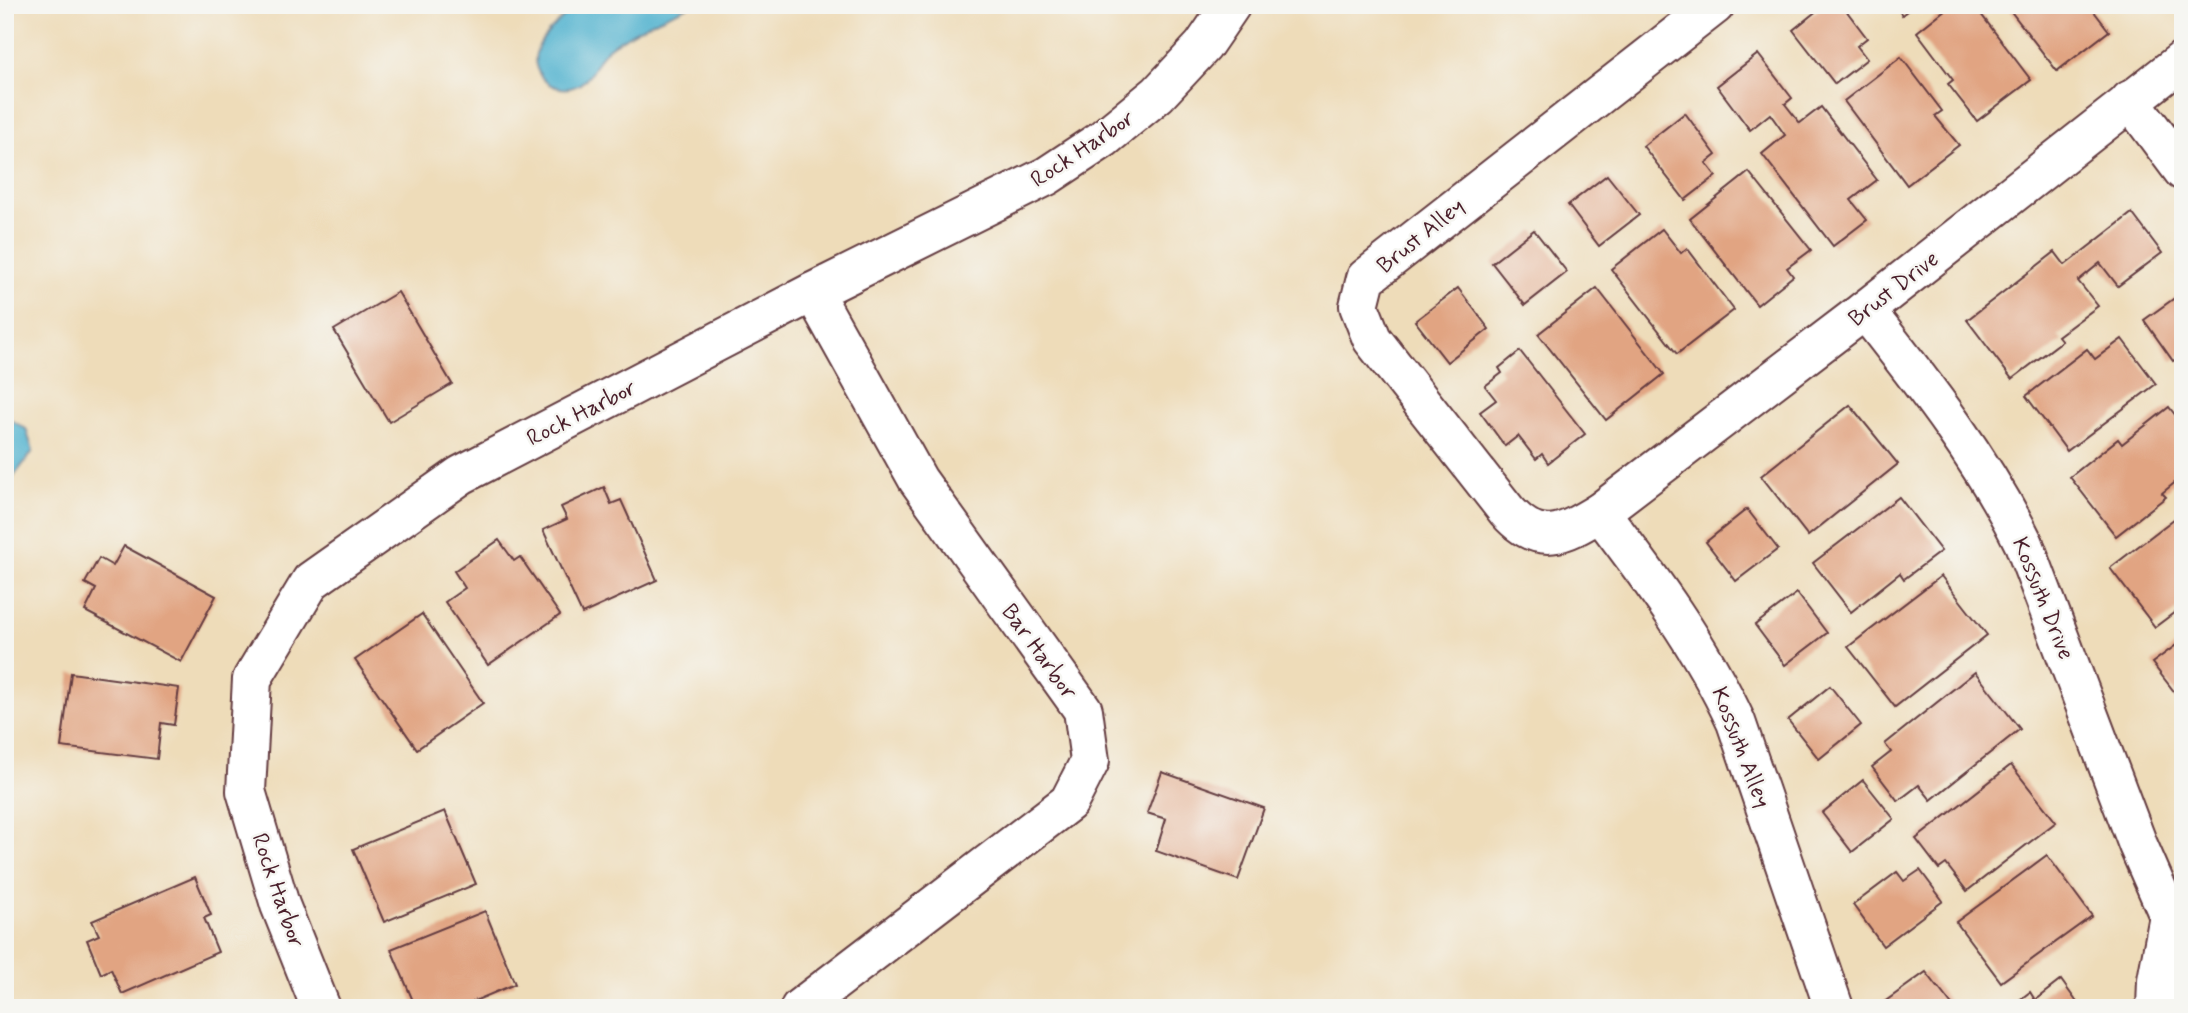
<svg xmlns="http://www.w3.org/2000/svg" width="2188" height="1013" font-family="Mynerve,sans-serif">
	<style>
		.water { fill: #51b2cf; stroke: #4e687d; stroke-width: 2 }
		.building { fill: #e1a482 }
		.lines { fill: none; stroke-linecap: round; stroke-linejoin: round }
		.minor-casing { stroke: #633b40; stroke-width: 42 }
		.minor { stroke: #fff; stroke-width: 38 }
		.labels { text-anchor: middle; stroke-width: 5; stroke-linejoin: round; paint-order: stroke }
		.street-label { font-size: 23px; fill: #4a1f2b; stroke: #f6f6f2 }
	</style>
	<rect width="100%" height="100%" fill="#f6f6f2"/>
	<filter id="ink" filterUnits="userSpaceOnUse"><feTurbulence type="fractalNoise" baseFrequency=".0143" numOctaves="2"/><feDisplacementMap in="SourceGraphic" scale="14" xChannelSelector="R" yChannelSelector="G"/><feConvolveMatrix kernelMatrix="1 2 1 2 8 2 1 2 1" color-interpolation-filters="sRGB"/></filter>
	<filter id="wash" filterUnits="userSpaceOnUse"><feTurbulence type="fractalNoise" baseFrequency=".00686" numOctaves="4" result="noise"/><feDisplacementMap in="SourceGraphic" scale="28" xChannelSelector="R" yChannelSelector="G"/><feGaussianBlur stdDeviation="1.57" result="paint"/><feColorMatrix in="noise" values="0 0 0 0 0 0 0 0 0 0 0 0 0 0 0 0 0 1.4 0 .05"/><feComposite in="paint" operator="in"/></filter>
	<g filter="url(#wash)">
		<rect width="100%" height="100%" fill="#eedcb9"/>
		<g class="water">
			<path d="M 576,5 L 691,5 C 669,15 644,24 624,38 C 618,41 611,45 606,50 C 597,58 594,72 585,80 C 569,95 545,89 537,69 C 527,43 560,23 576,5 Z"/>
			<path d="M 9,419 L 26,429 L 33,451 L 5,488 L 5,420 Z"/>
		</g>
		<g id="blocks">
			<g class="building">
				<path d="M 1824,5 L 1842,5 L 1867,38 L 1857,46 L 1867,59 L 1835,84 L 1793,30 Z"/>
				<path d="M 1895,5 L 1914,5 L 1902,15 Z"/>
				<path d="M 1951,5 L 1974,5 L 2031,80 L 1977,121 L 1948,84 L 1953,80 L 1917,32 Z"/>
				<path d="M 2006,5 L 2089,5 L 2109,31 L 2057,71 Z"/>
				<path d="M 1758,54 L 1792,98 L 1785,104 L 1800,123 L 1821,107 L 1877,180 L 1851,200 L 1867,220 L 1833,246 L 1762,154 L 1785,135 L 1770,114 L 1750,130 L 1717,86 Z"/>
				<path d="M 1901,57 L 1942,111 L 1935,116 L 1959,145 L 1907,185 L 1844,101 Z"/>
				<path d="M 1685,113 L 1716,155 L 1706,163 L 1716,176 L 1685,200 L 1643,146 Z"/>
				<path d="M 1749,172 L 1811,250 L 1787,268 L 1793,276 L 1757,305 L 1690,219 Z"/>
				<path d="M 1607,175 L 1639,215 L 1599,246 L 1568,205 Z"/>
				<path d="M 2132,213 L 2162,253 L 2118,286 L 2100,263 L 2078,281 L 2098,306 L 2058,336 L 2062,341 L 2012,379 L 1967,320 L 2055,252 L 2065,265 Z"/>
				<path d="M 1662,229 L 1681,253 L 1687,248 L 1734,310 L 1677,354 L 1611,269 Z"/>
				<path d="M 1534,230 L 1567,272 L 1525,305 L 1492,263 Z"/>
				<path d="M 1458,288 L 1489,329 L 1447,362 L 1415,321 Z"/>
				<path d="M 1597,288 L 1664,374 L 1606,420 L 1538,334 Z"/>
				<path d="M 398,292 L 452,384 L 389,422 L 334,330 Z"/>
				<path d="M 2183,292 L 2183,354 L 2173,361 L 2144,320 Z"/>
				<path d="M 2122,339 L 2156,384 L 2067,451 L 2026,396 L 2087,349 L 2095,359 Z"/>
				<path d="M 1520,351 L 1585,434 L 1548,463 L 1542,454 L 1536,459 L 1518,436 L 1505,446 L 1480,412 L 1496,400 L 1485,386 L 1502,373 L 1499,368 Z"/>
				<path d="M 1850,405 L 1898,464 L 1808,536 L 1761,476 Z"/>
				<path d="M 2169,407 L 2183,425 L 2183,476 L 2162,493 L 2166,497 L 2116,536 L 2070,477 L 2118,439 L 2122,444 Z"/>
				<path d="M 604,487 L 611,504 L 621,500 L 657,580 L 582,614 L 543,530 L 567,519 L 561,507 Z"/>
				<path d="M 1899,497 L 1941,551 L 1904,579 L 1900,573 L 1851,612 L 1813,563 Z"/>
				<path d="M 1747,509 L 1778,549 L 1736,581 L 1706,542 Z"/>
				<path d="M 2183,512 L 2183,606 L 2155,627 L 2110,568 Z"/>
				<path d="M 499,540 L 514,561 L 520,557 L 560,615 L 488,665 L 445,602 L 465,588 L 454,571 Z"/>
				<path d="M 124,546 L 216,596 L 181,662 L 85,611 L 96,589 L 85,583 L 99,558 L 113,566 Z"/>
				<path d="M 1941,576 L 1987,635 L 1895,707 L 1848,647 Z"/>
				<path d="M 1797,593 L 1827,633 L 1785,665 L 1755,625 Z"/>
				<path d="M 422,614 L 483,703 L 417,749 L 355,660 Z"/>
				<path d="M 2183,640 L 2183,703 L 2152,663 Z"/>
				<path d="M 1975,672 L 2020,729 L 1931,800 L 1919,785 L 1898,801 L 1872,767 L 1891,752 L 1885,744 Z"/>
				<path d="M 71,673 L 179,688 L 174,725 L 161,723 L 157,759 L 61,747 Z"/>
				<path d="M 1830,686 L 1861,725 L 1819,759 L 1788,720 Z"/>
				<path d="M 2011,765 L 2056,822 L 1967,891 L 1946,864 L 1939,869 L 1916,839 Z"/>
				<path d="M 1162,772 L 1264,808 L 1238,880 L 1156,851 L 1166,819 L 1147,813 Z"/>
				<path d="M 1863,780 L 1894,819 L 1852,852 L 1822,813 Z"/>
				<path d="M 445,811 L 476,884 L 384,922 L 353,849 Z"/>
				<path d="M 2047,855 L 2092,916 L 2001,982 L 1956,922 Z"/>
				<path d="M 1920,870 L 1943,901 L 1883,946 L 1853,905 L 1897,872 L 1904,881 Z"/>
				<path d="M 195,877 L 211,915 L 204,918 L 218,952 L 122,994 L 111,969 L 101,974 L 87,940 L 99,935 L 92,921 Z"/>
				<path d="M 485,911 L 515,984 L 458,1008 L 416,1008 L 391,949 Z"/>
				<path d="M 1926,972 L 1954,1008 L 1887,1008 L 1883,1003 Z"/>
				<path d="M 2061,980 L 2081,1008 L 2009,1008 L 2030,992 L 2035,1000 Z"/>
			</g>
		</g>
	</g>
	<g filter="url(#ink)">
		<use href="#blocks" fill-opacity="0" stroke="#633b40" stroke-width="2"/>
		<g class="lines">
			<defs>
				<g id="minor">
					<path d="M 1715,5 L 1366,278 L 1359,306 L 1372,339 L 1507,511 C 1539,548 1564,534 1600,512 L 1865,310 L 2183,60"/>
					<path d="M 2130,100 L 2183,171"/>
					<path d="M 1865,310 C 1924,385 1982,458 2024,544 L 2138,845 L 2169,916 L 2183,925"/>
					<path d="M 1600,512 C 1651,579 1700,644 1736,722 L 1834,1008"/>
					<path d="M 321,1008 L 280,905 L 246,791 L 252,679 L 311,581 L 461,475 L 813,292 L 1047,176 L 1103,139 L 1158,94 L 1203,46 L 1231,5"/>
					<path d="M 800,1008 L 1069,802 L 1090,761 L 1083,710 L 918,480 L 813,292"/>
					<path d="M 2156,1008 L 2157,980 L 2169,916"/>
				</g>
			</defs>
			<use href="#minor" class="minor-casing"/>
			<use href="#minor" class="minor"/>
		</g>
	</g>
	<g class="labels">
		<g class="street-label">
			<text transform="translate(1082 148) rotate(-34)" y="8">Rock Harbor</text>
			<text transform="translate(1420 235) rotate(-39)" y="8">Brust Alley</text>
			<text transform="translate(1893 288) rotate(-38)" y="8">Brust Drive</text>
			<text transform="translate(581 412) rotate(-27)" y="8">Rock Harbor</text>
			<text transform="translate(2044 598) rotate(68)" y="8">Kossuth Drive</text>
			<text transform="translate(1040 651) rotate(54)" y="8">Bar Harbor</text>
			<text transform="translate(1742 747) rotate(69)" y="8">Kossuth Alley</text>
			<text transform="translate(279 890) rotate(71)" y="8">Rock Harbor</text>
		</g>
	</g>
	<rect width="2188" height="1013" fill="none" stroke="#f6f6f2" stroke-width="28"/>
</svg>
